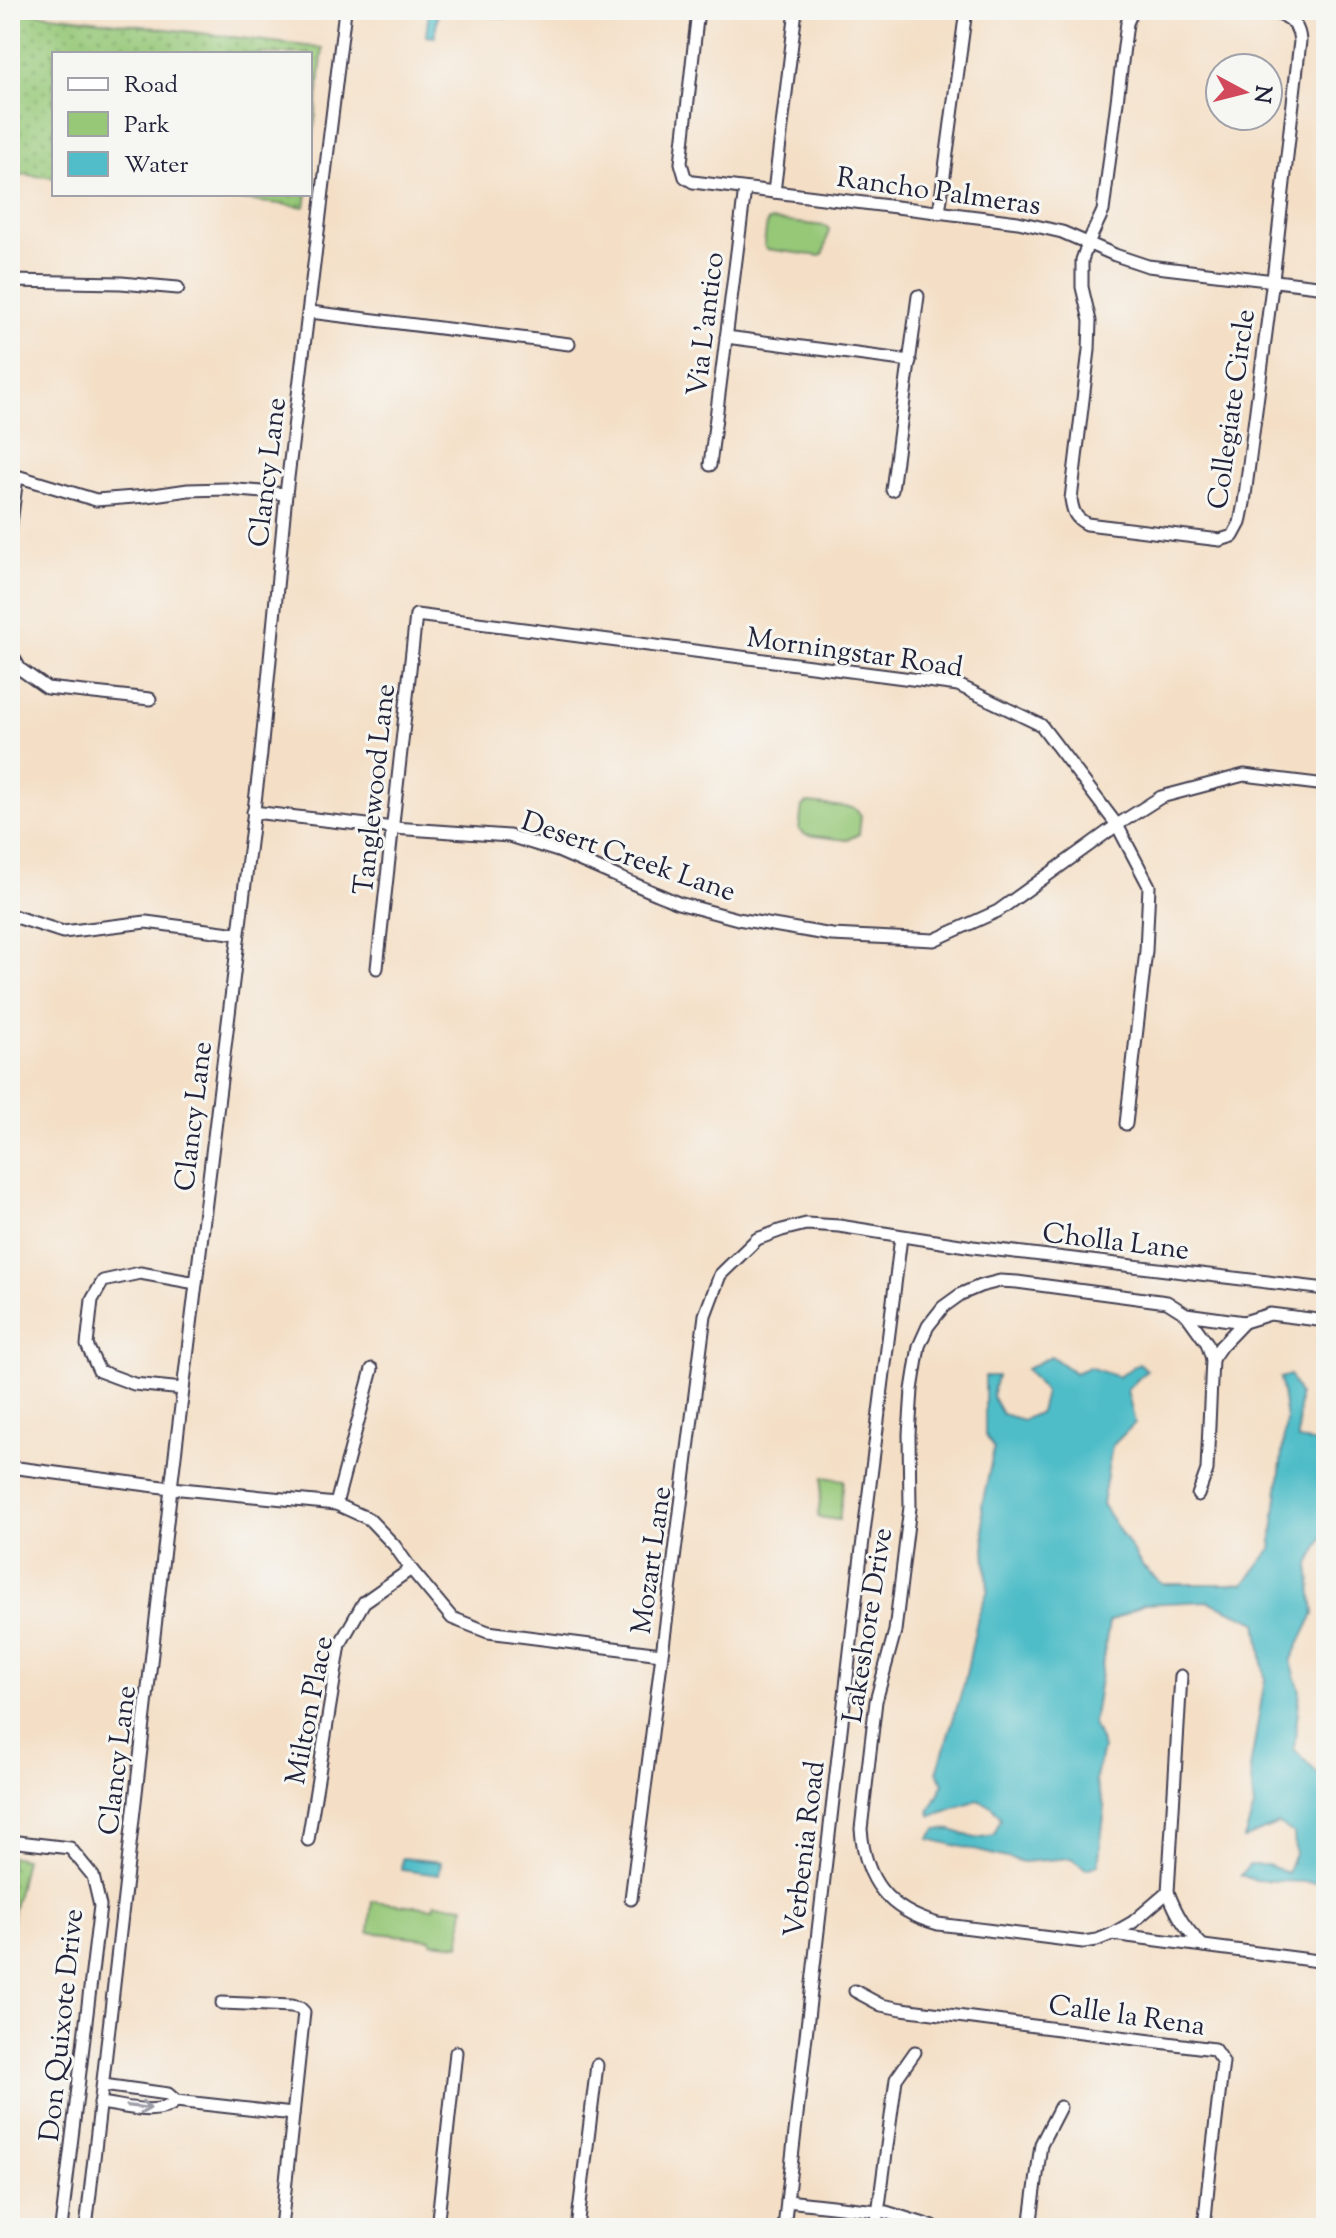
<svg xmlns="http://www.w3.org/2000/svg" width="1336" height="2238" font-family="'Sorts Mill Goudy',serif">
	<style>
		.green { fill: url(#green-dots); stroke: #5c755a; stroke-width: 2 }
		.pitch { fill: #96c878; stroke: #5c755a; stroke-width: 2 }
		.water { fill: #50bdc8; stroke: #397082; stroke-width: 2 }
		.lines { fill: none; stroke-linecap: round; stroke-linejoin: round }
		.minor-casing { stroke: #423e50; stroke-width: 15 }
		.minor { stroke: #fff; stroke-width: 11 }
		.oneway { stroke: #9c9ca7 }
		.labels { text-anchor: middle; stroke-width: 6; stroke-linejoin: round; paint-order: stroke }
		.street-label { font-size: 28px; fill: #22223b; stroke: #f6f6f2 }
	</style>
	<defs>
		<pattern id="green-dots" width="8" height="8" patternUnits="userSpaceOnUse" patternTransform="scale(2)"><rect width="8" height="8" fill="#96c878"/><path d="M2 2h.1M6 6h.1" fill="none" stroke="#7aa264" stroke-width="1.8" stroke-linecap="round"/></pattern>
	</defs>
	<rect width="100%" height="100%" fill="#f6f6f2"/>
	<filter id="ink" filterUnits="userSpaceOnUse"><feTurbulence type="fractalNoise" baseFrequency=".0125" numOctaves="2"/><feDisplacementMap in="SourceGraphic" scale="16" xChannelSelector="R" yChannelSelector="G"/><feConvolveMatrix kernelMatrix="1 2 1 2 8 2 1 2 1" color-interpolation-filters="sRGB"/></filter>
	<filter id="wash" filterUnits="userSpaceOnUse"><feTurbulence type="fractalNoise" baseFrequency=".006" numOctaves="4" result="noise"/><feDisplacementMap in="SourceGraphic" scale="32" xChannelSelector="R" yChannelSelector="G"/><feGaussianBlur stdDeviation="1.8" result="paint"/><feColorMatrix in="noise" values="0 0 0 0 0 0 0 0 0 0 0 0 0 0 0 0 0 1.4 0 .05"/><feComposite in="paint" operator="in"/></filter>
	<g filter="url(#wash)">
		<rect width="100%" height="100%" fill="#f4dfc6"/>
		<g class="green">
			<path d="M 10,10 L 323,48 L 310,165 L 310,54 L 54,54 L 54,178 L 10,173 Z"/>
			<path d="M 190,194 L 307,194 L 305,207 Z"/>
			<path d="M 10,1856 L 25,1859 L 13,1913 L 10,1936 Z"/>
		</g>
		<g class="pitch">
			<path d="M 444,10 L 507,10 L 506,18 Z"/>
			<path d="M 771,220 L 825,226 L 829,229 L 824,253 L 820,256 L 766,249 L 764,245 L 767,222 Z"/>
			<path d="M 808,803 L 854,808 L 861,815 L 859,834 L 847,840 L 806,835 L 799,830 L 802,806 Z"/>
			<path d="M 823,1477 L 844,1480 L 839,1520 L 818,1517 Z"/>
			<path d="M 372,1901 L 434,1908 L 435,1903 L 464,1906 L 460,1945 L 431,1942 L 431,1939 L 369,1932 Z"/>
		</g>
		<g class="water">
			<path d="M 429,10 L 438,10 L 435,37 L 426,36 Z"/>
			<path d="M 1051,1356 L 1075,1373 L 1089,1367 L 1118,1377 L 1139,1363 L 1147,1370 L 1127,1390 L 1135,1423 L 1112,1446 L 1102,1504 L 1143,1567 L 1162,1584 L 1244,1584 L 1271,1549 L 1286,1419 L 1280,1378 L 1290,1375 L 1299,1395 L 1298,1440 L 1319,1443 L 1326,1438 L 1326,1534 L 1324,1535 L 1309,1564 L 1314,1614 L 1291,1661 L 1300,1691 L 1294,1749 L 1318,1774 L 1326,1776 L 1326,1883 L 1254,1880 L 1241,1875 L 1249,1865 L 1267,1865 L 1287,1873 L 1295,1854 L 1294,1834 L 1278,1824 L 1244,1839 L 1254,1808 L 1250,1769 L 1265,1679 L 1257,1622 L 1208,1601 L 1144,1604 L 1109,1622 L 1093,1723 L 1103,1748 L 1095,1781 L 1105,1808 L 1098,1865 L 1086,1869 L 1071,1858 L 1023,1862 L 929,1839 L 936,1829 L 952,1830 L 975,1838 L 994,1835 L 1001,1818 L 992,1806 L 977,1800 L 932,1816 L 929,1812 L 944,1783 L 937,1772 L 964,1684 L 978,1616 L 988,1590 L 982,1505 L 994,1449 L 985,1434 L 985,1376 L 997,1376 L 992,1396 L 1002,1414 L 1023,1420 L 1040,1412 L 1045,1392 L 1026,1369 Z"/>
			<path d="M 402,1858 L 441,1862 L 439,1875 L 401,1870 Z"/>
		</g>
	</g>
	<g filter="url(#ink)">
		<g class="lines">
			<defs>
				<g id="minor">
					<path d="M 698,10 L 681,163 L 685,177 L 693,182 L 1018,222 L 1062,232 L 1115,255 L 1148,266 L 1326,287"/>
					<path d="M 1133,10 L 1127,23 L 1103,211 L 1088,243 L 1082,260 L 1082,287 L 1090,321 L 1089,350 L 1071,499 C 1073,512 1075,518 1087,524 L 1220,540 L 1233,536 L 1240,523 L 1244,503 L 1274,271 L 1300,41 C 1298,11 1271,12 1247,10"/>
					<path d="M 774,192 L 796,10"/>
					<path d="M 939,213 L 966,10"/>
					<path d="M 10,281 L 121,283 L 178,288"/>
					<path d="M 310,312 L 569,344"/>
					<path d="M 726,337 L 910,361"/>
					<path d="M 710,465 L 745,189"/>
					<path d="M 10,474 L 96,500 L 147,496 L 188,490 L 226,489 L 286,494"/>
					<path d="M 892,490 L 918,296"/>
					<path d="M 10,531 L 17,477"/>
					<path d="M 10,651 L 20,669 L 47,688 L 150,699"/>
					<path d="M 253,812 L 394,828 L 509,836 L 558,851 L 678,903 L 738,919 L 832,935 L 934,940 L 998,911 L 1117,825 L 1161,797 L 1244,775 L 1326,785"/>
					<path d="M 10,915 L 63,932 L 146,922 L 238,934"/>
					<path d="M 377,968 L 416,615 L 958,685 L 1041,725 L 1117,825 L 1149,886 L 1146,951 L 1126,1124"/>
					<path d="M 1186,1314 L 1207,1343 L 1212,1359 L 1207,1470 L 1198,1495"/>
					<path d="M 1326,1321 L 1270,1314 L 1244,1322 L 1186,1314 L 1167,1302 L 1017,1282 L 1000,1281 L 980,1286 L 961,1294 L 943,1307 L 928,1326 L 919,1346 L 912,1390 L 909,1434 L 910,1507 L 895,1631 L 876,1701 L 861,1829 C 865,1881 888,1910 938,1924 L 1083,1942 L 1097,1940 L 1112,1934 L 1326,1962"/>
					<path d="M 1212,1359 L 1221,1346 L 1244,1322"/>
					<path d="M 183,1389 L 134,1384 L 99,1371 L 87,1345 L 92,1300 L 103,1281 L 140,1273 L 196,1283"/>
					<path d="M 10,1467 L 171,1488 L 336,1504 L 369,1519 L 394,1545 L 411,1569 L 452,1618 L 488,1632 L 661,1654"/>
					<path d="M 336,1504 L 372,1369"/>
					<path d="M 1181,1676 L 1168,1892 C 1177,1916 1185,1928 1203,1946"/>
					<path d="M 308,1840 L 340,1644 L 364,1602 L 411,1569"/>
					<path d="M 10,1841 L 70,1848 L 93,1876 L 100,1906 L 61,2228"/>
					<path d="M 631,1899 L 705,1315 L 720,1275 L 757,1239 L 782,1230 L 806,1224 L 839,1226 L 973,1247 L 1326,1289"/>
					<path d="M 1112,1934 L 1133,1922 L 1168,1892"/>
					<path d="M 855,1991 L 881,2005 L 902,2009 L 1214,2049 L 1223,2062 L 1208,2187 L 1205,2219 L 1208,2228"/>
					<path d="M 222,2003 L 292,2006 L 300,2008 L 304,2012 L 281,2228"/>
					<path d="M 103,2085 L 168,2094 L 176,2101 L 293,2114"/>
					<path d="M 100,2103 C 122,2105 159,2118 176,2101"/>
					<path d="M 787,2201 L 886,2212 L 937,2228"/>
					<path d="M 86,2228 L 171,1488 L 261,753 L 286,494 L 345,10"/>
					<path d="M 437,2228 L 456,2052"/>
					<path d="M 577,2228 L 597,2065"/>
					<path d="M 784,2228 L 860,1564 L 901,1237"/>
					<path d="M 876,2228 L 896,2079 L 915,2052"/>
					<path d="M 1030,2228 L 1041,2144 L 1060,2107"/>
				</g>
			</defs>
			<use href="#minor" class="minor-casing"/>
			<use href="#minor" class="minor"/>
		</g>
		<defs><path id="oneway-shaft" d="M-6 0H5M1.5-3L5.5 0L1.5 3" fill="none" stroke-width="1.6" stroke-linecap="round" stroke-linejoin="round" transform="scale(2)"/></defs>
		<use class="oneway" href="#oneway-shaft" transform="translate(139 2107) rotate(7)"/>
	</g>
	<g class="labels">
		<g class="street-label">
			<text transform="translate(939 190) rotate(8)" y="10">Rancho Palmeras</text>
			<text transform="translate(704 324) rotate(-83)" y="10">Via L'antico</text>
			<text transform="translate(1230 409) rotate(-82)" y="10">Collegiate Circle</text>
			<text transform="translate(266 472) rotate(-83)" y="10">Clancy Lane</text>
			<text transform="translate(855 651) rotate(8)" y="10">Morningstar Road</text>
			<text transform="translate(373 789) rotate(-84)" y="10">Tanglewood Lane</text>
			<text transform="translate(629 855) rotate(19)" y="10">Desert Creek Lane</text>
			<text transform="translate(192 1116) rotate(-83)" y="10">Clancy Lane</text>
			<text transform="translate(1116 1240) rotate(7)" y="10">Cholla Lane</text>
			<text transform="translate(650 1560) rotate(-82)" y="10">Mozart Lane</text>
			<text transform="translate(866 1625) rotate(-81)" y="10">Lakeshore Drive</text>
			<text transform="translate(308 1710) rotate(-79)" y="10">Milton Place</text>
			<text transform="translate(116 1760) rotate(-83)" y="10">Clancy Lane</text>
			<text transform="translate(803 1849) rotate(-83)" y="10">Verbenia Road</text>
			<text transform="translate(1127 2014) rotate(8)" y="10">Calle la Rena</text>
			<text transform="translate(60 2025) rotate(-84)" y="10">Don Quixote Drive</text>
		</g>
	</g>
	<rect width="1336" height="2238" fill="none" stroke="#f6f6f2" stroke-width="40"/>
	<rect x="52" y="52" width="260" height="144" fill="#f6f6f2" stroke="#a1a1a9" stroke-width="2"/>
	<rect x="68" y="78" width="40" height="12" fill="#ffffff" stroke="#a1a1a9" stroke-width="2"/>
	<text x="124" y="92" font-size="24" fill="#22223b">Road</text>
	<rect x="68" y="112" width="40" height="24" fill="#96c878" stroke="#a1a1a9" stroke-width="2"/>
	<text x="124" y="132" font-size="24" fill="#22223b">Park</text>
	<rect x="68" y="152" width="40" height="24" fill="#50bdc8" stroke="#a1a1a9" stroke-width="2"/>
	<text x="124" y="172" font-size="24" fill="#22223b">Water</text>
	<g transform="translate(1244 92) rotate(97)"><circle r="38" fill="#f6f6f2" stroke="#a1a1a9" stroke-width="2"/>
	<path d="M0-6L14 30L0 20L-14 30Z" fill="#d1495b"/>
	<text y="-12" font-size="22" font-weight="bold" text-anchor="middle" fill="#22223b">N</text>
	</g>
</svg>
